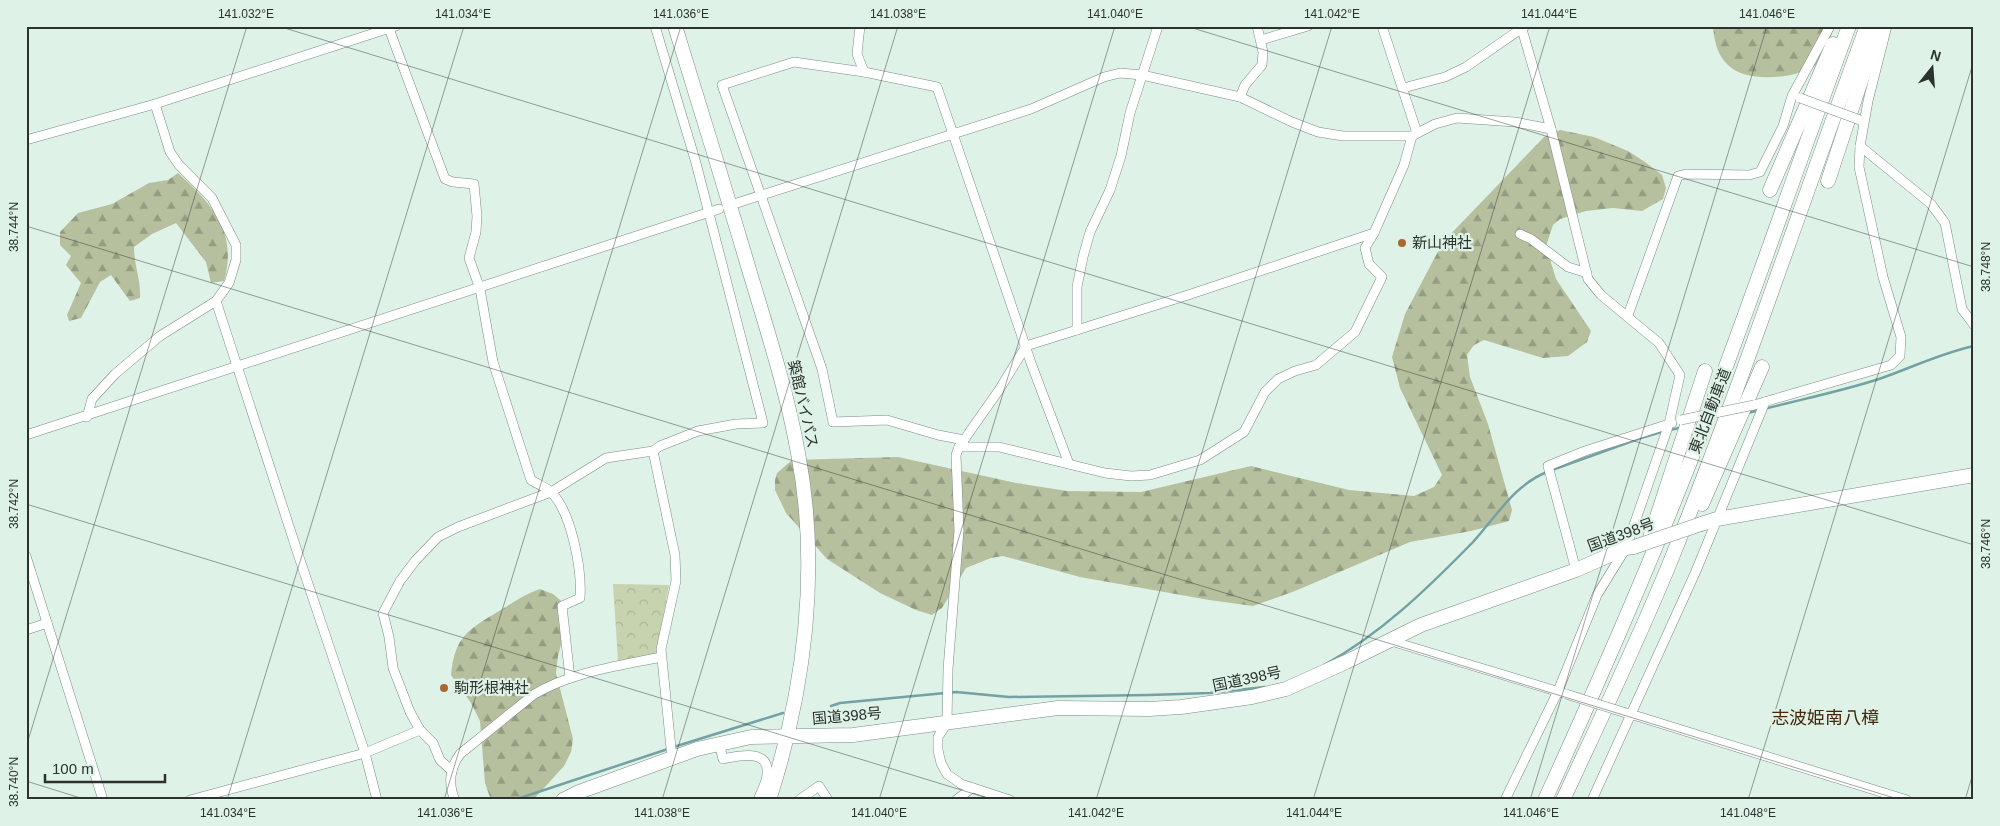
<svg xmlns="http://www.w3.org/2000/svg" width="2000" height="826" font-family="Helvetica,'Noto Sans JP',sans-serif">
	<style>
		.forest { fill: url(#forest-firs) }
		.park { fill: url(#park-crowns) }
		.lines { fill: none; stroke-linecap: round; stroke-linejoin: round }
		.stream { stroke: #74a1a4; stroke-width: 2.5 }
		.minor-casing { stroke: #7b8c82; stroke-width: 10 }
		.highway-casing { stroke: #7b8c82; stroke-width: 15 }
		.minor { stroke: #fff; stroke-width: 9 }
		.highway { stroke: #fff; stroke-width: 14 }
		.minor-bridge-casing { stroke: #7b8c82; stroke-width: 10; stroke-linecap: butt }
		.highway-bridge-casing { stroke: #7b8c82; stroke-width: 15; stroke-linecap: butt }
		.minor-bridge { stroke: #fff; stroke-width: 9 }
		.highway-bridge { stroke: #fff; stroke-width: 14 }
		.ticks { fill: none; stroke: #2c332f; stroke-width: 1; stroke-opacity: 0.45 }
		.poi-dot { fill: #a7692f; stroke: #def2e7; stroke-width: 2 }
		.labels { text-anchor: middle; stroke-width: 4.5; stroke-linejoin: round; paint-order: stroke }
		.poi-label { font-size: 15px; fill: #2c332f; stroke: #def2e7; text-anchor: start }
		.street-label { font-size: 15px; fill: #2c332f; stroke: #def2e7 }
		.quarter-label { font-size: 18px; fill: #45270b; stroke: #def2e7 }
		.neatline { fill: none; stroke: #2c332f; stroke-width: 2 }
		.ticks-label { font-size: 12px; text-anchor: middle; fill: #2c332f }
	</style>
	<defs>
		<pattern id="forest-firs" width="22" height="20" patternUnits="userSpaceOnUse" patternTransform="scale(1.25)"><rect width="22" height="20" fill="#b6c09e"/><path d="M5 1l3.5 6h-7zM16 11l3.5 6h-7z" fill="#949d81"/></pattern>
		<pattern id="park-crowns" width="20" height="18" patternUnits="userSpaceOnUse" patternTransform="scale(1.25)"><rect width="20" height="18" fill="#c7d2af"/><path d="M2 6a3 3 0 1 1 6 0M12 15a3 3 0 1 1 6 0" fill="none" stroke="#abb597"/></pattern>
	</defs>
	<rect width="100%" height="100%" fill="#def2e7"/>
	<g class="forest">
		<path d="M 1713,26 L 1834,26 C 1830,40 1826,59 1813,67 C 1793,79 1745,83 1728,65 C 1717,55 1714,40 1713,26 Z"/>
		<path d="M 1560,130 L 1594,137 L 1628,151 L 1645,162 L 1662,175 L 1666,188 L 1663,199 L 1642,211 L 1613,208 L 1586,211 L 1560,219 L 1553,225 L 1546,246 L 1556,279 L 1591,331 L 1587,342 L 1568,356 L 1543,358 L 1484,340 L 1474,345 L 1467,355 L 1470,377 L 1488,424 L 1512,510 L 1509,521 L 1471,531 L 1410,542 L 1295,591 L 1253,606 L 1209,600 L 1080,577 L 1003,556 L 991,558 L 966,568 L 942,608 L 932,615 L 916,610 L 880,593 L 827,559 L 786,513 L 775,490 L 775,480 L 777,473 L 792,460 L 898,457 L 1016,483 L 1067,491 L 1141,492 L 1251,466 L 1349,490 L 1414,496 L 1434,487 L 1442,475 L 1400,388 L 1392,357 L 1405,314 L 1443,242 L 1544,137 Z"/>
		<path d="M 178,173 C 212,204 238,232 224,281 L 211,283 L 206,262 L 176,223 L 152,234 L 134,247 C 134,265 141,280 140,298 L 130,301 L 111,275 L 100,282 L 81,318 L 69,321 L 67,315 L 81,283 L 66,265 L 71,256 L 60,245 L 60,232 L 78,213 L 112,204 L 149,183 L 168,180 Z"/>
		<path d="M 540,589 L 553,594 L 566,605 L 565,629 L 558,656 L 556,673 L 573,739 L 571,752 L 564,766 L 533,800 L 491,800 L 485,783 L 480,721 L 471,703 L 451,675 C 455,636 468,630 499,611 C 512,603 525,594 540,589 Z"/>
	</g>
	<path class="park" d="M 613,584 L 669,585 L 656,654 L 618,661 Z"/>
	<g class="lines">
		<g class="stream">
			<path d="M 1764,409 C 1803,399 1842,391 1879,379 C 1911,368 1941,353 1974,346"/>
			<path d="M 1748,413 L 1759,410"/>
			<path d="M 1670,430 L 1679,428"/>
			<path d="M 1552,470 L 1641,438 L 1665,431"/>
			<path d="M 1324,665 C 1381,634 1428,588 1473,542 C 1496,517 1514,485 1547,472"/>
			<path d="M 831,706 L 840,703 L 956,692 L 1009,697 L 1149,695 L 1210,693 L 1265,687"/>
			<path d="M 514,800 L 680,745 L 783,713"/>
		</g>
		<defs>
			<g id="minor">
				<path d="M 388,26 L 445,179 L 453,182 L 474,184 L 477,216 L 476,232 L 469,258 L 480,289 L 493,362 L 531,480 C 537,484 546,487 551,492 C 572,513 582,570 580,598 L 562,606 L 570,678"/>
				<path d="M 860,26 L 857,54 L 864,72"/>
				<path d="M 1382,26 L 1417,133"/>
				<path d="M 1521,26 L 1551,129 L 1588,279 L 1601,295 L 1659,343 L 1680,375 L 1669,424 L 1585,451 L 1548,466 L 1576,570"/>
				<path d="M 1261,40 L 1308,26"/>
				<path d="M 1403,88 L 1445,77 L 1466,67 L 1525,26"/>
				<path d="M 1240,97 L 1245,85 L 1262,65 L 1263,52 L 1257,26"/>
				<path d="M 26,140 L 155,104 L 396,26"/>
				<path d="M 1860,146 L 1931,204 L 1945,223 L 1962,309 L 1974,325"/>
				<path d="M 737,203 L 1031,109 L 1104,77 L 1120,73 L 1142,75 L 1240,97 L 1292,122 L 1318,132 L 1343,136 L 1412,136 L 1435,124 L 1457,118 L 1515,122 L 1551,129"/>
				<path d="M 1520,234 L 1531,239 L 1568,267 L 1587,273"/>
				<path d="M 216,301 L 298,554 L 365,753 L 377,800"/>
				<path d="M 1628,315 L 1678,176 L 1686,174 L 1749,175 L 1760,172 L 1783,126 L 1792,96 L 1830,26"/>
				<path d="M 1077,330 L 1077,287 L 1083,257 L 1090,232 L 1110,190 L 1121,156 L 1130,113 L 1158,26"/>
				<path d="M 1754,405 L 1891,365 L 1900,356 L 1901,337 L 1883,277 L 1859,167 L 1860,146 L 1868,101 L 1887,26"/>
				<path d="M 87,417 L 92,399 L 115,374 L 160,336 L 216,301 L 229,283 L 236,260 L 236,245 L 212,198 L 179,165 L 170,152 L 155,104"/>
				<path d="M 26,435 L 719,209"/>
				<path d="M 964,440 L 938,435 L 887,420 L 833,422 L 822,369 L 722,85 L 794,62 L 864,72 L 937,87 L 1031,363 L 1069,464"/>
				<path d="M 959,447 L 999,447 L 1105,473 L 1131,476 L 1150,475 L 1200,460 L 1244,432 L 1265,392 L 1278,379 L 1295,371 L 1316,365 L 1355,332 L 1382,277 L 1369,264 L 1365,248 L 1374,233"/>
				<path d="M 653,451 L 675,555 L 676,581 L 661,649 L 672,758"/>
				<path d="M 26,556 L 103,800"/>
				<path d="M 26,630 L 47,623"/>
				<path d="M 1391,641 L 1563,693"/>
				<path d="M 1627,713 L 1907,800"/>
				<path d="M 719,743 L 723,759 C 737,756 770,748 767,774 C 767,782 761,792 758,800"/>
				<path d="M 452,771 L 440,760 L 433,743 L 420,730 L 410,712 L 393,668 L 389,637 L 383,613 L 400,581 L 415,561 L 438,537 L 458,527 L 551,492 L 606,458 L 653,451 L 660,446 L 698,431 L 736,424 L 763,423 L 696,163 L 655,26"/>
				<path d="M 190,800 L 365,753 L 420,730"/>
				<path d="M 455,800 C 448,784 450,768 460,754 L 533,695 C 571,672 619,666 661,657"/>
				<path d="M 799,800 L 819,786 L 828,800"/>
				<path d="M 956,800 L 972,788"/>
				<path d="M 1010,800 L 961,784 L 947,774 L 941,763 L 938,750 L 938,737 L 947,723 L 948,669 L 959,530 L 956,455 L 959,447 L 999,390 L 1026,346 L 1185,296 L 1374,233 L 1404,165 L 1412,136"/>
				<path d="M 1505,800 L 1558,691 L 1597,595 L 1626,548 L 1669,424 L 1672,423"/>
				<path d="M 1592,800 L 1696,571 L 1765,402"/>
			</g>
			<g id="highway">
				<path d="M 675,26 C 699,103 722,179 745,256 C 764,321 786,386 798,453 C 820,568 805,689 769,800"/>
				<path d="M 1828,181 L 1879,26"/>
				<path d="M 1770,190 L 1833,44"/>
				<path d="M 1702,504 L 1762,367"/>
				<path d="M 1701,524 L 1717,519 L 1974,475"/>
				<path d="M 1648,544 L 1705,371"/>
				<path d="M 563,800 L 579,792 L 697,749 L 751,737 L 853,735 L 1058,708 L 1149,709 L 1181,707 L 1252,697 L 1286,689 L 1346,662 L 1421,625 L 1576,570 L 1626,548 L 1634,547"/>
				<path d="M 1545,800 C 1596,688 1645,576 1690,462 C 1746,318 1795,171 1849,26"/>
				<path d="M 1563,800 C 1600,720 1638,641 1671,560 C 1742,384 1801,204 1867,26"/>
			</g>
		</defs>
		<use href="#minor" class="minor-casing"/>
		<use href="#highway" class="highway-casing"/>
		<use href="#minor" class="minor"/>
		<use href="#highway" class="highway"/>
		<defs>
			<g id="minor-bridge">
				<path d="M 1800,98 L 1860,120"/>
				<path d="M 1681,420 L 1754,405"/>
				<path d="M 1566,694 L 1626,713"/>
			</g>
			<path id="highway-bridge" d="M 1634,547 L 1701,524"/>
		</defs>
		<use href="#minor-bridge" class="minor-bridge-casing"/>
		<use href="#highway-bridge" class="highway-bridge-casing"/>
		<use href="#minor-bridge" class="minor-bridge"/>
		<use href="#highway-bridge" class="highway-bridge"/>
	</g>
	<path class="ticks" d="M 278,26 L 1974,545M 1186,26 L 1974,267M 26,36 L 29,26M 26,226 L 1901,800M 26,504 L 994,800M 26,747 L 247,26M 26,781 L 87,800M 227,800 L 464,26M 444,800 L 681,26M 662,800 L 898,26M 879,800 L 1115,26M 1096,800 L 1332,26M 1313,800 L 1550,26M 1530,800 L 1767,26M 1748,800 L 1974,60M 1965,800 L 1974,770"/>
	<g class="poi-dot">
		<circle cx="1402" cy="243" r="5"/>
		<circle cx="444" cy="688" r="5"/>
	</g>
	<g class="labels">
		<g class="poi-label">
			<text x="1412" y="248">新山神社</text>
			<text x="454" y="693">駒形根神社</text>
		</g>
		<g class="street-label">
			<text transform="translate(803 404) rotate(77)" y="5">築館バイパス</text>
			<text transform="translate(1710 411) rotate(-69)" y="5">東北自動車道</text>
			<text transform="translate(1621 535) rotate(-20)" y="5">国道398号</text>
			<text transform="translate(1247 679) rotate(-12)" y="5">国道398号</text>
			<text transform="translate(847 716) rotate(-5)" y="5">国道398号</text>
		</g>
		<g class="quarter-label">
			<text x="1825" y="724">志波姫南八樟</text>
		</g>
	</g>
	<rect width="2000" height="826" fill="none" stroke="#def2e7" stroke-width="55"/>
	<g transform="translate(1932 68) rotate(17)" stroke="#def2e7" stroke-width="4" paint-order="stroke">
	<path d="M0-4L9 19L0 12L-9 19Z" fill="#2c332f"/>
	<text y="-8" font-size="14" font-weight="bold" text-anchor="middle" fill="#2c332f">N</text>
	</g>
	<path d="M45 774v8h120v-8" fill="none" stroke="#2c332f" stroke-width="2.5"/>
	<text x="52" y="774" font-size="15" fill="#2c332f" stroke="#def2e7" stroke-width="4" paint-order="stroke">100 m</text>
	<rect x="28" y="28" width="1944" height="770" class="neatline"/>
	<g class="ticks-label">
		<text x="246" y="18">141.032°E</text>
		<text x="463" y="18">141.034°E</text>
		<text x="681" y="18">141.036°E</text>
		<text x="898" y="18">141.038°E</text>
		<text x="1115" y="18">141.040°E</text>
		<text x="1332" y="18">141.042°E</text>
		<text x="1549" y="18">141.044°E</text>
		<text x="1767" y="18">141.046°E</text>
		<text transform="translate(14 227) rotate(-90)" y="4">38.744°N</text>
		<text transform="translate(1986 267) rotate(-90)" y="4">38.748°N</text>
		<text transform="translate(14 504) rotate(-90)" y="4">38.742°N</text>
		<text transform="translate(1986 544) rotate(-90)" y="4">38.746°N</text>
		<text transform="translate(14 782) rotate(-90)" y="4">38.740°N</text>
		<text x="228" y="817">141.034°E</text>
		<text x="445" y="817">141.036°E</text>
		<text x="662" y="817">141.038°E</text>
		<text x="879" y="817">141.040°E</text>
		<text x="1096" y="817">141.042°E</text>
		<text x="1314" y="817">141.044°E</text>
		<text x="1531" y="817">141.046°E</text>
		<text x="1748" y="817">141.048°E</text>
	</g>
</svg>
